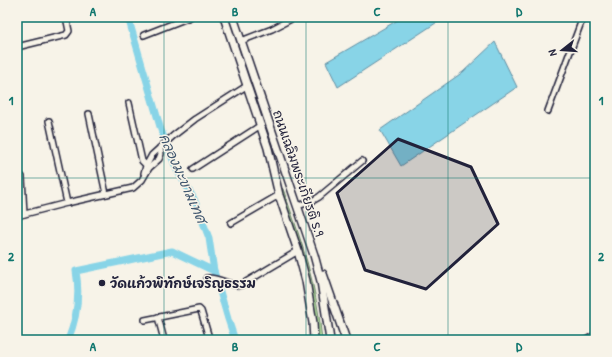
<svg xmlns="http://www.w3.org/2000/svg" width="612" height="357" font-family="'Patrick Hand','Playpen Sans Thai',sans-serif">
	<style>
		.green { fill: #b2de9c; stroke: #6a806c }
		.water { fill: #88d4e7; stroke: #5f8da2 }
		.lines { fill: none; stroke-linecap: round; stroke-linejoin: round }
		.canal { stroke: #88d4e7; stroke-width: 7 }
		.minor-casing { stroke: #22223b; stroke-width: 8 }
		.secondary-casing { stroke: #22223b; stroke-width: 10 }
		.minor { stroke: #f7f3e8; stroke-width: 5 }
		.secondary { stroke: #f7f3e8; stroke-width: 7 }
		.marked { fill: #22223b; fill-opacity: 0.2; stroke: #22223b; stroke-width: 3; stroke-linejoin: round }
		.grid { fill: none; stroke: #0f766e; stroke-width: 1; stroke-opacity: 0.55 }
		.poi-dot { fill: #22223b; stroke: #f7f3e8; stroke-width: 1.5 }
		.labels { text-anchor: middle; stroke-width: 3; stroke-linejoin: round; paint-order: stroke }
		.street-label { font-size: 13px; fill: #22223b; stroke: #f7f3e8 }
		.poi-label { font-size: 13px; font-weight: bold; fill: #22223b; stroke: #f7f3e8; text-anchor: start }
		.water-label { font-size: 14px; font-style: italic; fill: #41576f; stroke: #f7f3e8 }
		.neatline { fill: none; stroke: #0f766e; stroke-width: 1.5 }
		.grid-label { font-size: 13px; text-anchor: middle; font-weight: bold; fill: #0f766e }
	</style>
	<rect width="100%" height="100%" fill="#f7f3e8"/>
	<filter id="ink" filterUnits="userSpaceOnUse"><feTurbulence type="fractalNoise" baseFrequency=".025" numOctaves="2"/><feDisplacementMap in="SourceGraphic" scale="8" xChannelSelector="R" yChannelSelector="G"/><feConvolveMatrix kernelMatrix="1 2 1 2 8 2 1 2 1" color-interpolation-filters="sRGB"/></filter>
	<g filter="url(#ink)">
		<path class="green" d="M 281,187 L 283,189 C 301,239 317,286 322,340 L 318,340 L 313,302 L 280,188 Z"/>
		<g class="water">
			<path d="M 403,17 L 445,17 L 338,87 L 326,62 Z"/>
			<path d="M 495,42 L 517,87 L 401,166 L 380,130 L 463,72 Z"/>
		</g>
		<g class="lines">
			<g class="canal">
				<path d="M 128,17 L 161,130 L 177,170 L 194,199 L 209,238 L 214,271 L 228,319 L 235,340"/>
				<path d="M 68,340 C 77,318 80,294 76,271 L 172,251 L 214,271"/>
			</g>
			<defs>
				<g id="minor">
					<path d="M 589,17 L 595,20"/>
					<path d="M 144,35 L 190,17"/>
					<path d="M 241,41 L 272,29 L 295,17"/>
					<path d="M 17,47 L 66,35 L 69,31 L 66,17"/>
					<path d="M 129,103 L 142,161 L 148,167"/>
					<path d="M 548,111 L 583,17"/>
					<path d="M 89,114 L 106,194"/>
					<path d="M 49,121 L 67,203"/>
					<path d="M 193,169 L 261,125"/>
					<path d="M 144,173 L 146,166 L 152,155 L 173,136 L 195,119 L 248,85"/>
					<path d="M 22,177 L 24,214"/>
					<path d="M 298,206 L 312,201 L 319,197 L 362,161"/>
					<path d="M 17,216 L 67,203 L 133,188 L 142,180 L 149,168 L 159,159 L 161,154 L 160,148"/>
					<path d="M 231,223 L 279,195"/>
					<path d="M 207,278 C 219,277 231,287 241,285 L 298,251"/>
					<path d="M 158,317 L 164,340"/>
					<path d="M 145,320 L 199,309 L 201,311 L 209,338"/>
					<path d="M 586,340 L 595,335"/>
				</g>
				<g id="secondary">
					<path d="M 224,17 L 268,148 L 279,195 L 298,251 L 306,281 L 313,323 L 314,340"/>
					<path d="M 233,17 L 314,255 L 321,281 L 330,340"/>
					<path d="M 323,274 L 346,340"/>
				</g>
			</defs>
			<use href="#minor" class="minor-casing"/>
			<use href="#secondary" class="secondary-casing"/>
			<use href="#minor" class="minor"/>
			<use href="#secondary" class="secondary"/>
		</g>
	</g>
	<path class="marked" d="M 398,139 L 471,167 L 498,224 L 426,289 L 365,270 L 337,193 Z"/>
	<path class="grid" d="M 164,17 L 164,340M 306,17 L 306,340M 448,17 L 448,340M 17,178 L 595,178"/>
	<circle class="poi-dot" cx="102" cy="283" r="4"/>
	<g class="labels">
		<g class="street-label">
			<text transform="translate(299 173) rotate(71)" y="5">ถนนเฉลิมพระเกียรติ ร.9</text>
		</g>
		<g class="poi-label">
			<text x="110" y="288">วัดแก้วพิทักษ์เจริญธรรม</text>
		</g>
		<g class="water-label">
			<text transform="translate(183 178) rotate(66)" y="5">คลองมะขามเทศ</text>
		</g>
	</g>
	<rect width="612" height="357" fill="none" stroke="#f7f3e8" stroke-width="44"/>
	<g transform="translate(562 50) rotate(253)" stroke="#f7f3e8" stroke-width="3" paint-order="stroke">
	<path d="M0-3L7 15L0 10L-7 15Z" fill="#22223b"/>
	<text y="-6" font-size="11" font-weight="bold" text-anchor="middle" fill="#22223b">N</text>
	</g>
	<rect x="22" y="22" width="568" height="313" class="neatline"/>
	<g class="grid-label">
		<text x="93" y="16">A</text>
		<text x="235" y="16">B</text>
		<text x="377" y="16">C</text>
		<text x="519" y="16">D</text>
		<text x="11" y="105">1</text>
		<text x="601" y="105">1</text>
		<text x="11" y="261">2</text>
		<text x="601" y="261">2</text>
		<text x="93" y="351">A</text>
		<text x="235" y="351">B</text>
		<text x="377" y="351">C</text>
		<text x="519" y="351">D</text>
	</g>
</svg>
